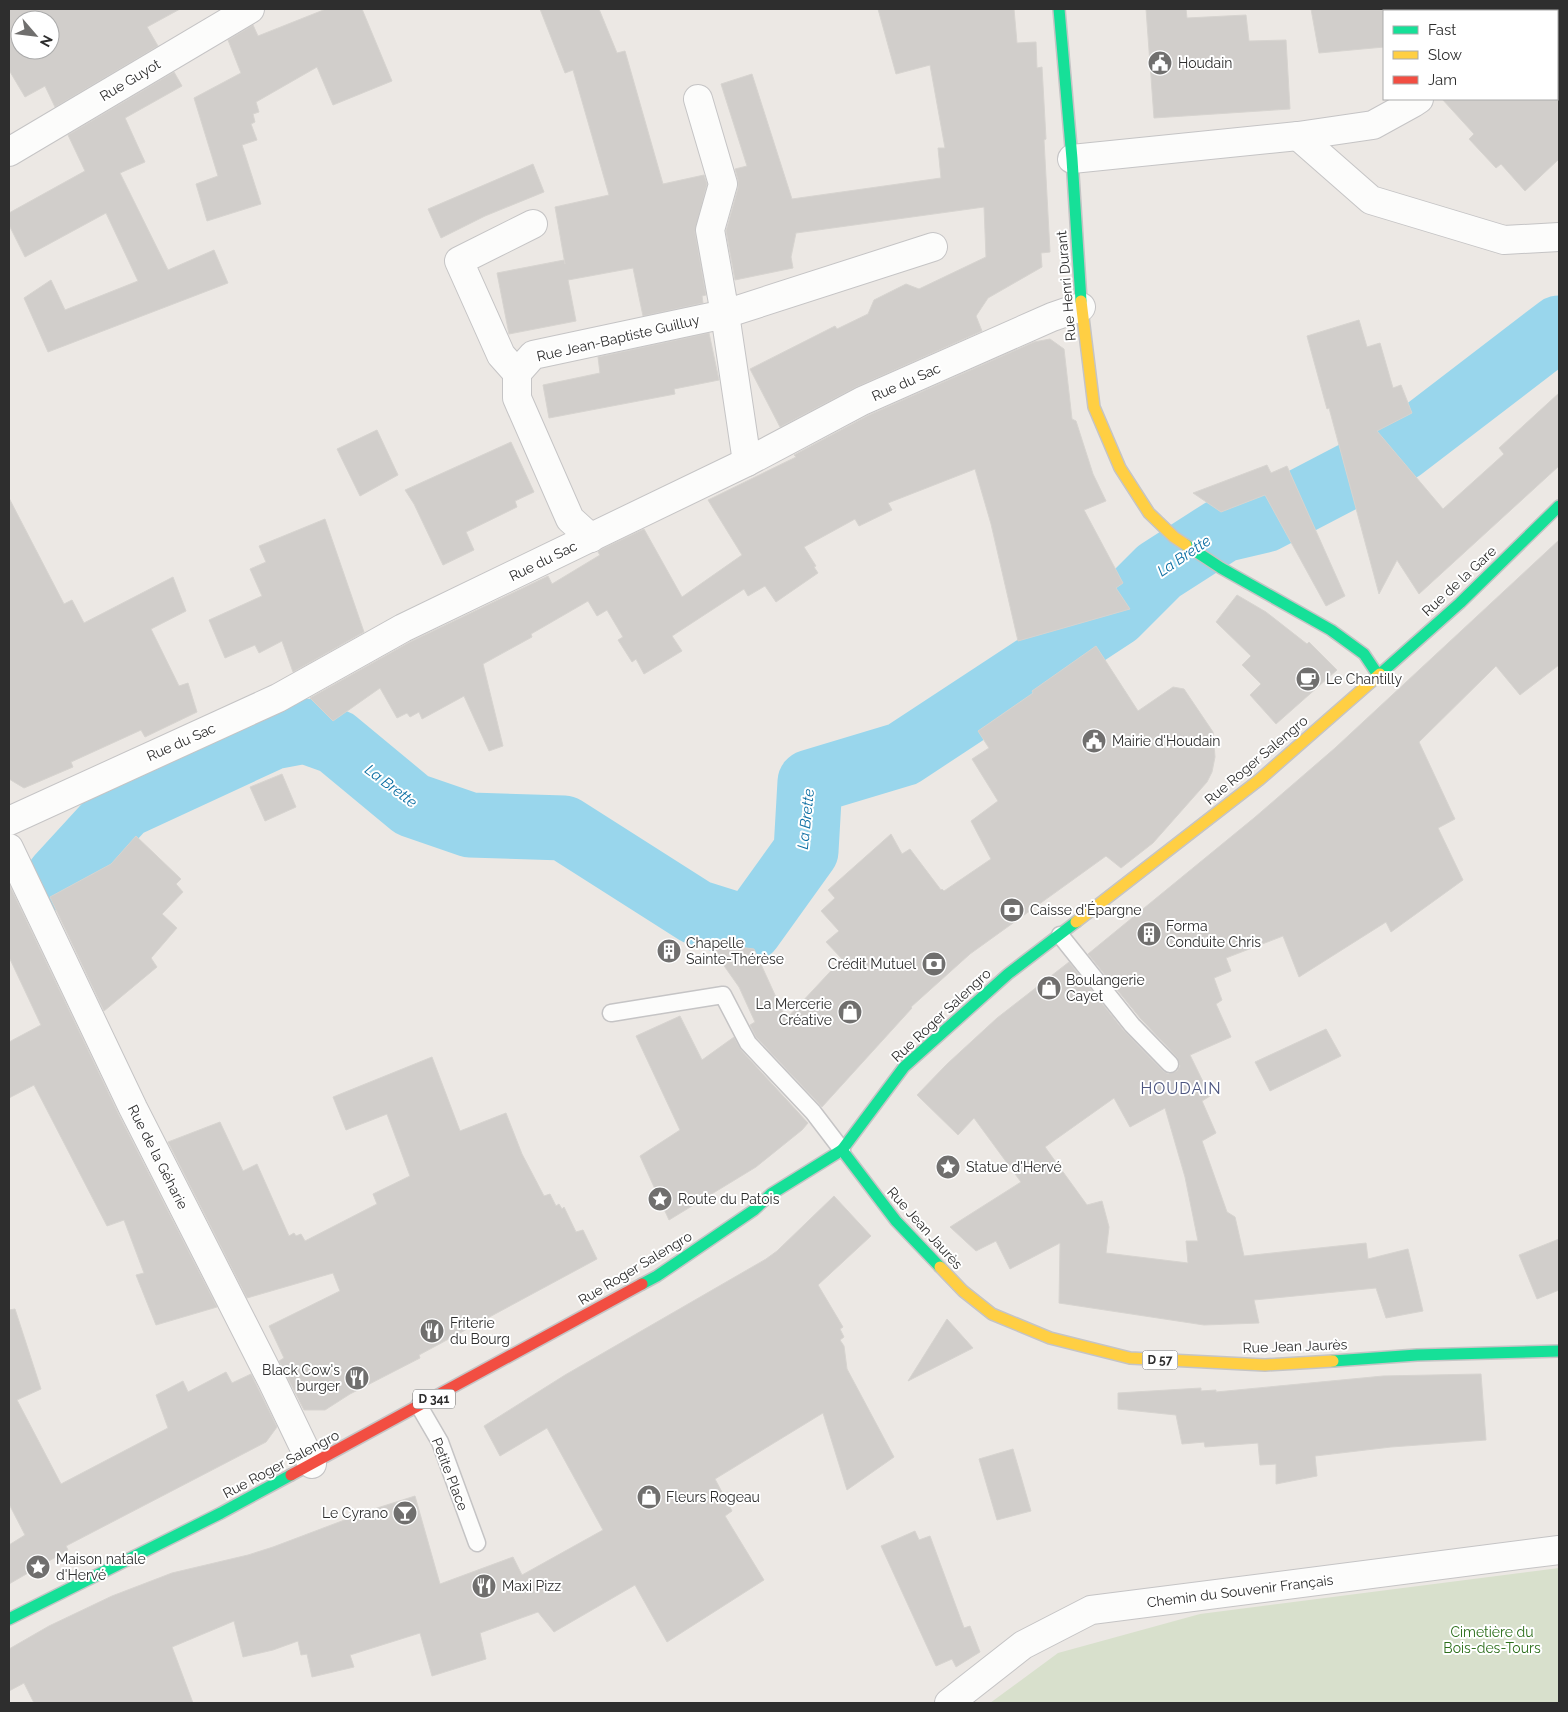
<svg xmlns="http://www.w3.org/2000/svg" width="1568" height="1712" font-family="Raleway,sans-serif">
	<style>
		.cemetery { fill: #d8e0cc }
		.lines { fill: none; stroke-linecap: round; stroke-linejoin: round }
		.river { stroke: #99d6ec; stroke-width: 65 }
		.building { fill: #d1cecb; stroke: #d7d4d0; fill-rule: evenodd }
		.lane-casing { stroke: #c5c4c5; stroke-width: 19 }
		.street-casing { stroke: #c5c4c5; stroke-width: 30 }
		.fast-casing { stroke: #c5c4c5; stroke-width: 14 }
		.slow-casing { stroke: #c5c4c5; stroke-width: 14 }
		.jam-casing { stroke: #c5c4c5; stroke-width: 14 }
		.lane { stroke: #fcfcfb; stroke-width: 16 }
		.street { stroke: #fcfcfb; stroke-width: 28 }
		.fast { stroke: #16e098; stroke-width: 11 }
		.slow { stroke: #ffcf43; stroke-width: 11 }
		.jam { stroke: #f24e42; stroke-width: 11 }
		.labels { text-anchor: middle; stroke-width: 4; stroke-linejoin: round; paint-order: stroke }
		.shield { fill: #fff; stroke: #6d6d6d; stroke-width: 1 }
		.shield-label { font-size: 12px; font-weight: bold; fill: #2e2e2e }
		.poi-label { font-size: 14px; fill: #2e2e2e; stroke: #fff; text-anchor: start }
		.street-label { font-size: 14px; fill: #2e2e2e; stroke: #fff }
		.park-label { font-size: 14px; fill: #2c6e1b; stroke: #fff }
		.water-label { font-size: 15px; font-style: italic; fill: #0d6fa3; stroke: #fff }
		.quarter-label { font-size: 16px; letter-spacing: 1px; fill: #4d5680; stroke: #fff }
	</style>
	<rect width="100%" height="100%" fill="#ece8e4"/>
	<path class="cemetery" d="M 1559,1568 L 1559,1703 L 990,1703 L 1058,1653 L 1200,1614 Z"/>
	<g class="lines">
		<path class="river" d="M 58,878 L 124,806 L 273,737 L 305,731 L 336,742 L 412,805 L 470,825 L 564,828 L 696,912 L 750,929 L 806,851 L 810,782 L 903,754 L 1116,614 L 1159,571 L 1223,530 L 1265,520 L 1401,449 L 1559,328"/>
	</g>
	<g class="building">
		<path d="M 9,9 L 180,9 L 147,27 L 158,46 L 55,107 L 45,86 L 25,97 L 9,70 ZM 20,20 L 50,20 L 50,50 L 20,50 Z"/>
		<path d="M 326,9 L 362,9 L 392,81 L 333,105 L 317,67 L 256,102 L 259,112 L 253,114 L 255,122 L 251,124 L 257,140 L 242,145 L 261,204 L 207,221 L 196,184 L 218,176 L 194,98 L 241,73 L 228,40 L 253,25 L 258,36 Z"/>
		<path d="M 540,9 L 599,9 L 617,53 L 625,51 L 663,184 L 704,175 L 707,184 L 695,232 L 706,295 L 702,296 L 703,303 L 643,316 L 633,268 L 568,280 L 576,321 L 509,334 L 497,273 L 564,260 L 565,264 L 555,207 L 609,195 L 573,70 L 565,73 Z"/>
		<path d="M 878,9 L 1014,9 L 1017,43 L 1036,42 L 1037,68 L 1042,67 L 1046,139 L 1044,140 L 1050,252 L 1041,253 L 1042,267 L 988,298 L 976,316 L 982,331 L 856,387 L 780,427 L 750,369 L 835,326 L 837,329 L 868,314 L 874,300 L 906,284 L 919,289 L 986,257 L 984,207 L 796,233 L 791,257 L 793,268 L 735,280 L 726,231 L 738,188 L 738,180 L 735,169 L 747,166 L 721,84 L 752,74 L 792,199 L 941,178 L 938,148 L 945,148 L 930,65 L 896,74 Z"/>
		<path d="M 1146,9 L 1186,9 L 1187,18 L 1246,15 L 1249,41 L 1286,40 L 1290,109 L 1154,118 Z"/>
		<path d="M 1311,9 L 1384,9 L 1384,47 L 1319,53 Z"/>
		<path d="M 174,72 L 182,86 L 125,118 L 145,162 L 120,173 L 168,270 L 214,250 L 228,283 L 48,352 L 24,298 L 51,280 L 65,310 L 138,281 L 106,213 L 25,257 L 9,225 L 9,213 L 85,171 L 68,135 Z"/>
		<path d="M 1442,99 L 1559,99 L 1559,159 L 1525,191 L 1501,164 L 1496,168 L 1469,139 L 1474,134 Z"/>
		<path d="M 533,164 L 544,192 L 485,216 L 441,238 L 428,209 Z"/>
		<path d="M 1359,320 L 1367,347 L 1380,343 L 1393,388 L 1401,385 L 1412,413 L 1377,431 L 1443,509 L 1504,454 L 1499,448 L 1559,393 L 1559,466 L 1419,594 L 1397,560 L 1379,594 L 1329,408 L 1327,409 L 1307,336 Z"/>
		<path d="M 709,333 L 719,380 L 674,389 L 675,394 L 549,418 L 543,385 L 600,373 L 598,357 Z"/>
		<path d="M 1050,339 L 1064,349 L 1072,419 L 1076,421 L 1093,474 L 1106,501 L 1084,510 L 1123,583 L 1116,588 L 1130,609 L 1018,641 L 991,524 L 975,469 L 888,503 L 892,510 L 859,526 L 855,519 L 804,547 L 816,566 L 814,567 L 818,573 L 776,602 L 765,586 L 748,596 L 744,589 L 672,636 L 682,651 L 644,674 L 636,659 L 632,662 L 618,640 L 623,637 L 607,610 L 597,616 L 588,601 L 531,634 L 532,637 L 483,664 L 503,746 L 489,751 L 464,696 L 422,719 L 419,712 L 410,717 L 407,713 L 397,718 L 380,688 L 333,721 L 310,698 L 410,642 L 548,576 L 552,584 L 600,555 L 598,552 L 600,550 L 644,529 L 682,597 L 742,555 L 708,500 L 796,457 L 794,455 L 869,415 L 1034,342 Z"/>
		<path d="M 377,430 L 398,475 L 360,496 L 337,449 Z"/>
		<path d="M 511,442 L 534,492 L 515,501 L 517,507 L 466,532 L 474,550 L 443,565 L 414,504 L 405,490 Z"/>
		<path d="M 1267,465 L 1271,473 L 1287,466 L 1345,596 L 1326,606 L 1265,495 L 1221,512 L 1193,493 Z"/>
		<path d="M 9,498 L 64,604 L 72,600 L 84,623 L 173,577 L 186,611 L 151,629 L 179,686 L 188,683 L 197,712 L 145,737 L 141,730 L 71,762 L 73,767 L 24,788 L 9,779 Z"/>
		<path d="M 325,519 L 364,632 L 293,672 L 282,641 L 259,653 L 255,645 L 225,658 L 209,620 L 262,596 L 250,569 L 266,562 L 259,546 Z"/>
		<path d="M 1559,540 L 1559,665 L 1520,695 L 1496,666 L 1419,742 L 1455,819 L 1438,828 L 1463,880 L 1391,932 L 1386,922 L 1299,977 L 1283,936 L 1226,958 L 1231,971 L 1214,978 L 1222,1000 L 1216,1004 L 1231,1037 L 1190,1055 L 1210,1096 L 1202,1101 L 1216,1133 L 1202,1141 L 1227,1212 L 1235,1217 L 1244,1256 L 1366,1243 L 1368,1259 L 1408,1249 L 1423,1311 L 1386,1318 L 1376,1288 L 1254,1300 L 1259,1323 L 1204,1325 L 1059,1303 L 1060,1243 L 1010,1269 L 996,1241 L 976,1251 L 950,1227 L 1021,1182 L 974,1118 L 958,1135 L 917,1095 L 947,1064 L 997,1018 L 1069,962 L 1124,1031 L 1163,1071 L 1168,1074 L 1177,1071 L 1180,1066 L 1177,1057 L 1140,1018 L 1088,954 L 1254,818 L 1335,748 ZM 1114,1098 L 1130,1127 L 1165,1108 L 1185,1177 L 1198,1241 L 1186,1241 L 1188,1263 L 1106,1253 L 1109,1227 L 1102,1201 L 1087,1205 L 1045,1147 Z"/>
		<path d="M 1237,595 L 1266,612 L 1307,644 L 1309,642 L 1337,670 L 1276,724 L 1250,695 L 1261,684 L 1242,665 L 1251,656 L 1216,622 Z"/>
		<path d="M 1096,646 L 1138,711 L 1173,687 L 1184,689 L 1213,732 L 1215,757 L 1212,772 L 1207,782 L 1153,843 L 1121,868 L 1106,856 L 970,954 L 911,1007 L 912,1008 L 822,1107 L 756,1037 L 750,1025 L 755,1022 L 739,987 L 708,943 L 754,949 L 786,1019 L 842,959 L 826,942 L 839,931 L 821,911 L 835,898 L 828,890 L 891,834 L 902,854 L 910,849 L 941,890 L 942,889 L 944,891 L 991,859 L 971,821 L 998,801 L 972,759 L 989,748 L 978,731 L 1033,693 L 1032,691 Z"/>
		<path d="M 282,774 L 296,807 L 265,821 L 250,787 Z"/>
		<path d="M 136,836 L 181,879 L 176,884 L 183,892 L 162,914 L 177,928 L 151,958 L 157,967 L 104,1011 L 50,897 L 111,864 Z"/>
		<path d="M 9,884 L 119,1115 L 217,1307 L 156,1325 L 136,1275 L 144,1273 L 124,1220 L 107,1226 L 34,1085 L 9,1098 L 9,1042 L 41,1025 L 9,957 Z"/>
		<path d="M 680,1016 L 702,1060 L 734,1037 L 741,1050 L 808,1123 L 802,1130 L 756,1167 L 669,1220 L 640,1156 L 680,1130 L 636,1036 Z"/>
		<path d="M 1326,1029 L 1341,1056 L 1270,1091 L 1255,1062 Z"/>
		<path d="M 432,1057 L 460,1131 L 506,1113 L 522,1154 L 544,1196 L 550,1194 L 556,1206 L 559,1204 L 562,1209 L 564,1207 L 576,1232 L 583,1230 L 597,1259 L 419,1355 L 420,1358 L 350,1394 L 325,1410 L 304,1410 L 279,1361 L 284,1358 L 269,1326 L 340,1291 L 333,1273 L 247,1298 L 168,1142 L 220,1122 L 243,1171 L 257,1164 L 289,1236 L 294,1233 L 296,1236 L 301,1234 L 305,1241 L 377,1204 L 373,1194 L 410,1176 L 387,1114 L 346,1130 L 333,1097 Z"/>
		<path d="M 834,1196 L 871,1236 L 818,1285 L 843,1327 L 840,1329 L 844,1337 L 840,1340 L 844,1346 L 847,1369 L 894,1457 L 847,1490 L 823,1413 L 715,1479 L 732,1511 L 725,1516 L 764,1580 L 667,1642 L 635,1585 L 554,1632 L 538,1612 L 480,1633 L 486,1659 L 432,1676 L 420,1633 L 350,1655 L 354,1667 L 312,1677 L 307,1654 L 301,1655 L 298,1641 L 273,1650 L 243,1657 L 234,1621 L 172,1647 L 193,1703 L 34,1703 L 24,1683 L 9,1691 L 9,1649 L 49,1626 L 112,1596 L 172,1573 L 248,1555 L 273,1547 L 371,1510 L 415,1496 L 440,1584 L 513,1557 L 522,1575 L 603,1530 L 547,1428 L 500,1456 L 484,1426 L 565,1375 L 766,1259 L 777,1251 Z"/>
		<path d="M 1559,1239 L 1559,1290 L 1537,1299 L 1519,1255 Z"/>
		<path d="M 15,1309 L 41,1389 L 17,1400 L 61,1484 L 168,1428 L 156,1395 L 183,1381 L 188,1392 L 226,1372 L 232,1383 L 251,1374 L 277,1427 L 266,1442 L 66,1546 L 68,1550 L 9,1584 L 9,1545 L 25,1535 L 9,1504 L 9,1310 Z"/>
		<path d="M 947,1319 L 973,1348 L 908,1381 Z"/>
		<path d="M 1481,1374 L 1486,1440 L 1391,1447 L 1315,1456 L 1317,1476 L 1276,1484 L 1276,1464 L 1260,1465 L 1258,1443 L 1205,1447 L 1204,1442 L 1182,1444 L 1176,1415 L 1118,1409 L 1118,1393 L 1201,1388 L 1201,1391 L 1216,1390 L 1216,1392 L 1383,1376 Z"/>
		<path d="M 1013,1449 L 1031,1511 L 997,1520 L 979,1459 Z"/>
		<path d="M 915,1531 L 919,1540 L 930,1536 L 964,1628 L 970,1626 L 980,1652 L 956,1667 L 952,1659 L 936,1666 L 881,1546 Z"/>
	</g>
	<g class="lines">
		<defs>
			<g id="lane">
				<path d="M 1060,935 L 1132,1025 L 1170,1064"/>
				<path d="M 611,1013 L 723,995 L 748,1043 L 813,1112 L 842,1150"/>
				<path d="M 419,1406 L 440,1442 L 477,1543"/>
			</g>
			<g id="street">
				<path d="M 1498,11 L 1499,9"/>
				<path d="M 698,99 L 723,184 L 710,230 L 725,314 L 933,247"/>
				<path d="M 1298,136 L 1371,200 L 1504,240 L 1559,237"/>
				<path d="M 9,152 L 250,9"/>
				<path d="M 1072,159 L 1298,136 L 1373,125 L 1413,103 L 1419,99"/>
				<path d="M 517,373 L 501,355 L 459,261 L 533,224"/>
				<path d="M 591,538 L 570,519 L 517,398 L 517,373 L 533,355 L 725,314 L 747,462"/>
				<path d="M 9,821 L 278,698 L 403,628 L 747,462 L 862,401 L 1052,317 L 1081,307"/>
				<path d="M 9,848 L 133,1108 L 272,1381 L 312,1464"/>
				<path d="M 949,1703 L 1023,1645 L 1091,1610 L 1559,1550"/>
			</g>
			<g id="fast">
				<path d="M 1059,9 L 1072,159 L 1081,301"/>
				<path d="M 1186,545 L 1221,568 L 1331,630 L 1364,654 L 1378,675"/>
				<path d="M 1380,674 L 1460,603 L 1559,506"/>
				<path d="M 842,1150 L 904,1067 L 1008,974 L 1076,922"/>
				<path d="M 642,1284 L 657,1276 L 754,1210 L 771,1194 L 842,1150 L 896,1221 L 940,1267"/>
				<path d="M 1333,1361 L 1417,1355 L 1559,1351"/>
				<path d="M 9,1619 L 221,1513 L 291,1475"/>
			</g>
			<g id="slow">
				<path d="M 1081,301 L 1094,407 L 1120,468 L 1149,513 L 1174,537 L 1186,545"/>
				<path d="M 1076,922 L 1259,780 L 1380,674"/>
				<path d="M 940,1267 L 963,1291 L 992,1314 L 1050,1338 L 1130,1358 L 1265,1365 L 1333,1361"/>
			</g>
			<path id="jam" d="M 291,1475 L 642,1284"/>
		</defs>
		<use href="#lane" class="lane-casing"/>
		<use href="#street" class="street-casing"/>
		<use href="#fast" class="fast-casing"/>
		<use href="#slow" class="slow-casing"/>
		<use href="#jam" class="jam-casing"/>
		<use href="#lane" class="lane"/>
		<use href="#street" class="street"/>
		<use href="#fast" class="fast"/>
		<use href="#slow" class="slow"/>
		<use href="#jam" class="jam"/>
	</g>
	<defs>
		<symbol id="civic-disc" viewBox="-11 -11 22 22"><circle r="9.5" fill="#706f6e" stroke="#fff"/><path d="M-.6-6.5H3V-4.5H.6V-3L4-1V1h2V6H-6V1h2V-1L-.6-3ZM-1.2 2.5V6h2.4V2.5Z" fill="#fff"/></symbol>
		<symbol id="cafe-disc" viewBox="-11 -11 22 22"><circle r="9.5" fill="#706f6e" stroke="#fff"/><path d="M-5.5-4.5H6V0H3Q3 3.5 0 3.5H-2.5Q-5.5 3.5-5.5 0ZM3-3.2v2h1.7v-2ZM-6 4.5H4V6H-6Z" fill="#fff"/></symbol>
		<symbol id="bank-disc" viewBox="-11 -11 22 22"><circle r="9.5" fill="#706f6e" stroke="#fff"/><path d="M-6-4H6V4H-6ZM0-2.3a2.3 2.3 0 1 0 0 4.6a2.3 2.3 0 1 0 0-4.6Z" fill="#fff"/></symbol>
		<symbol id="building-disc" viewBox="-11 -11 22 22"><circle r="9.5" fill="#706f6e" stroke="#fff"/><path d="M-4-6H4V6H1V3H-1V6H-4ZM-2.5-4.3h1.7v1.8h-1.7ZM.8-4.3h1.7v1.8H.8ZM-2.5-1h1.7V.8h-1.7ZM.8-1h1.7V.8H.8Z" fill="#fff"/></symbol>
		<symbol id="shop-disc" viewBox="-11 -11 22 22"><circle r="9.5" fill="#706f6e" stroke="#fff"/><path d="M-5-2.5h2.3a2.7 3.5 0 0 1 5.4 0H5L5.5 6h-11ZM-1.5-2.5h3a1.5 2.3 0 0 0-3 0Z" fill="#fff"/></symbol>
		<symbol id="sight-disc" viewBox="-11 -11 22 22"><circle r="9.5" fill="#706f6e" stroke="#fff"/><path d="M0-6L1.8-2.2L6-1.7L2.9 1.2L3.7 5.4L0 3.3L-3.7 5.4L-2.9 1.2L-6-1.7L-1.8-2.2Z" fill="#fff"/></symbol>
		<symbol id="restaurant-disc" viewBox="-11 -11 22 22"><circle r="9.5" fill="#706f6e" stroke="#fff"/><path d="M-5-6h1v4h1v-4h1v4h1v-4h1v5L-1.5 .5V6h-2V.5L-5-1ZM5-6V6H3V1.5H1.5Q1.5-4 5-6Z" fill="#fff"/></symbol>
		<symbol id="bar-disc" viewBox="-11 -11 22 22"><circle r="9.5" fill="#706f6e" stroke="#fff"/><path d="M-6-5H6L.8 .8V4.5H3.5V6h-7V4.5H-.8V.8Z" fill="#fff"/></symbol>
	</defs>
	<g fill-rule="evenodd">
		<use href="#civic-disc" x="1146" y="49" width="28" height="28"/>
		<use href="#cafe-disc" x="1294" y="665" width="28" height="28"/>
		<use href="#civic-disc" x="1080" y="727" width="28" height="28"/>
		<use href="#bank-disc" x="998" y="896" width="28" height="28"/>
		<use href="#building-disc" x="1135" y="920" width="28" height="28"/>
		<use href="#building-disc" x="655" y="937" width="28" height="28"/>
		<use href="#bank-disc" x="920" y="950" width="28" height="28"/>
		<use href="#shop-disc" x="1035" y="974" width="28" height="28"/>
		<use href="#shop-disc" x="836" y="998" width="28" height="28"/>
		<use href="#sight-disc" x="934" y="1153" width="28" height="28"/>
		<use href="#sight-disc" x="646" y="1185" width="28" height="28"/>
		<use href="#restaurant-disc" x="418" y="1317" width="28" height="28"/>
		<use href="#restaurant-disc" x="343" y="1364" width="28" height="28"/>
		<use href="#shop-disc" x="635" y="1483" width="28" height="28"/>
		<use href="#bar-disc" x="391" y="1499" width="28" height="28"/>
		<use href="#sight-disc" x="24" y="1553" width="28" height="28"/>
		<use href="#restaurant-disc" x="470" y="1572" width="28" height="28"/>
	</g>
	<g class="labels">
		<g class="shield">
			<rect x="1142.5" y="1350.5" width="35" height="19" rx="4"/>
			<rect x="413" y="1389.5" width="42" height="19" rx="4"/>
		</g>
		<g class="shield-label">
			<text x="1160" y="1364">D 57</text>
			<text x="434" y="1403">D 341</text>
		</g>
		<g class="poi-label">
			<text x="1178" y="68">Houdain</text>
			<text x="1326" y="684">Le Chantilly</text>
			<text x="1112" y="746">Mairie d'Houdain</text>
			<text x="1030" y="915">Caisse d'Épargne</text>
			<text x="1166" y="931">Forma<tspan x="1166" dy="16">Conduite Chris</tspan></text>
			<text x="686" y="948">Chapelle<tspan x="686" dy="16">Sainte-Thérèse</tspan></text>
			<text x="916" y="969" text-anchor="end">Crédit Mutuel</text>
			<text x="1066" y="985">Boulangerie<tspan x="1066" dy="16">Cayet</tspan></text>
			<text x="832" y="1009" text-anchor="end">La Mercerie<tspan x="832" dy="16">Créative</tspan></text>
			<text x="966" y="1172">Statue d'Hervé</text>
			<text x="678" y="1204">Route du Patois</text>
			<text x="450" y="1328">Friterie<tspan x="450" dy="16">du Bourg</tspan></text>
			<text x="340" y="1375" text-anchor="end">Black Cow's<tspan x="340" dy="16">burger</tspan></text>
			<text x="666" y="1502">Fleurs Rogeau</text>
			<text x="388" y="1518" text-anchor="end">Le Cyrano</text>
			<text x="56" y="1564">Maison natale<tspan x="56" dy="16">d'Hervé</tspan></text>
			<text x="502" y="1591">Maxi Pizz</text>
		</g>
		<g class="street-label">
			<text transform="translate(130 80) rotate(-31)" y="5">Rue Guyot</text>
			<text transform="translate(1066 286) rotate(-95)" y="5">Rue Henri Durant</text>
			<text transform="translate(618 338) rotate(-13)" y="5">Rue Jean-Baptiste Guilluy</text>
			<text transform="translate(906 382) rotate(-24)" y="5">Rue du Sac</text>
			<text transform="translate(543 561) rotate(-26)" y="5">Rue du Sac</text>
			<text transform="translate(1459 581) rotate(-43)" y="5">Rue de la Gare</text>
			<text transform="translate(181 742) rotate(-24)" y="5">Rue du Sac</text>
			<text transform="translate(1256 760) rotate(-40)" y="5">Rue Roger Salengro</text>
			<text transform="translate(941 1015) rotate(-43)" y="5">Rue Roger Salengro</text>
			<text transform="translate(158 1157) rotate(63)" y="5">Rue de la Géharie</text>
			<text transform="translate(925 1228) rotate(48)" y="5">Rue Jean Jaurès</text>
			<text transform="translate(635 1268) rotate(-31)" y="5">Rue Roger Salengro</text>
			<text transform="translate(1295 1346) rotate(-2)" y="5">Rue Jean Jaurès</text>
			<text transform="translate(281 1464) rotate(-28)" y="5">Rue Roger Salengro</text>
			<text transform="translate(450 1474) rotate(69)" y="5">Petite Place</text>
			<text transform="translate(1240 1591) rotate(-7)" y="5">Chemin du Souvenir Français</text>
		</g>
		<g class="park-label">
			<text x="1492" y="1637">Cimetière du<tspan x="1492" dy="16">Bois-des-Tours</tspan></text>
		</g>
		<g class="water-label">
			<text transform="translate(1184 556) rotate(-34)" y="5">La Brette</text>
			<text transform="translate(391 786) rotate(37)" y="5">La Brette</text>
			<text transform="translate(806 819) rotate(-84)" y="5">La Brette</text>
		</g>
		<g class="quarter-label">
			<text x="1181" y="1094">HOUDAIN</text>
		</g>
	</g>
	<rect width="1568" height="1712" fill="none" stroke="#2e2e2e" stroke-width="20"/>
	<rect x="1383" y="10" width="175" height="90" fill="#ffffff" stroke="#ababab"/>
	<rect x="1393" y="26" width="25" height="8" fill="#16e098" stroke="#ababab"/>
	<text x="1428" y="35" font-size="15" fill="#2e2e2e">Fast</text>
	<rect x="1393" y="51" width="25" height="8" fill="#ffcf43" stroke="#ababab"/>
	<text x="1428" y="60" font-size="15" fill="#2e2e2e">Slow</text>
	<rect x="1393" y="76" width="25" height="8" fill="#f24e42" stroke="#ababab"/>
	<text x="1428" y="85" font-size="15" fill="#2e2e2e">Jam</text>
	<g transform="translate(35 35) rotate(118)"><circle r="24" fill="#ffffff" stroke="#ababab"/>
	<path d="M0-4L9 19L0 12L-9 19Z" fill="#706f6e"/>
	<text y="-8" font-size="14" font-weight="bold" text-anchor="middle" fill="#2e2e2e">N</text>
	</g>
</svg>
